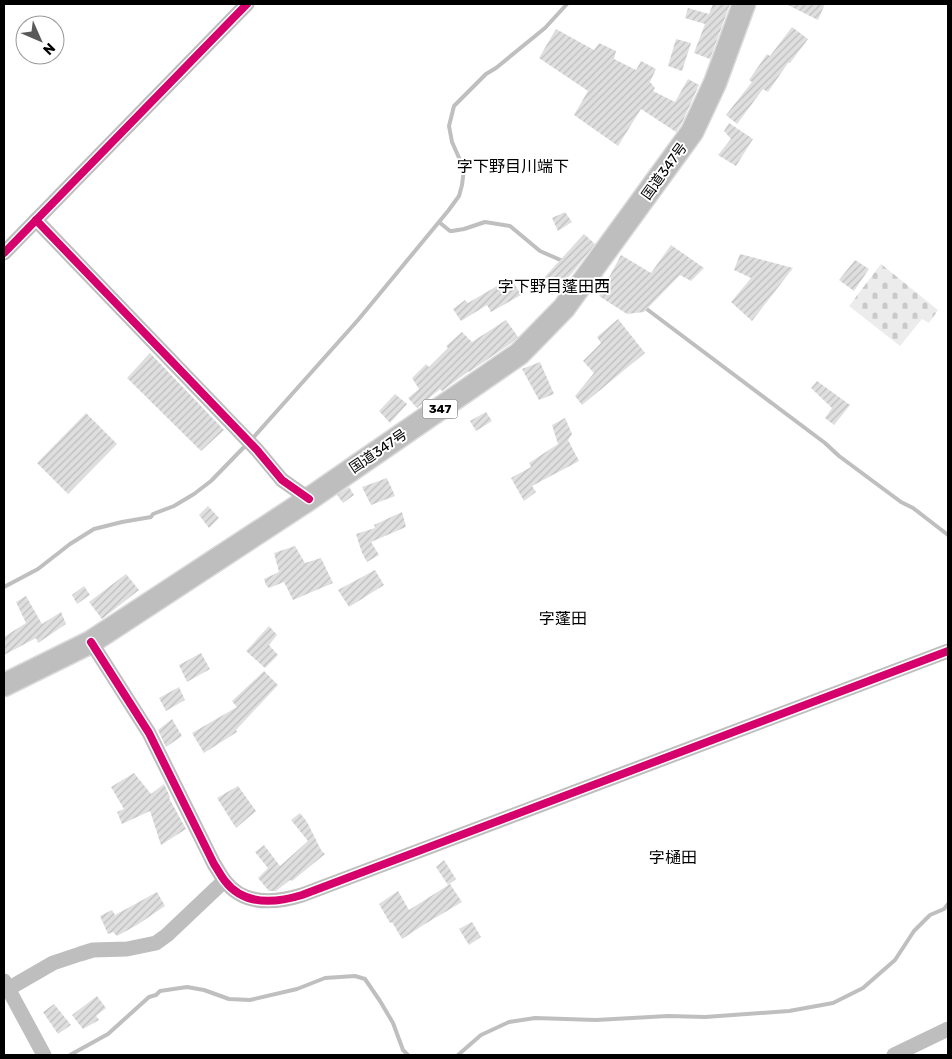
<svg xmlns="http://www.w3.org/2000/svg" width="952" height="1059" font-family="Rubik,'Noto Sans JP',sans-serif">
	<style>
		.cemetery { fill: url(#cemetery-stones) }
		.lines { fill: none; stroke-linecap: round; stroke-linejoin: round }
		.stream { stroke: #bfbfbf; stroke-width: 4 }
		.building { fill: url(#building-hatch) }
		.highway-casing { stroke: #dbdbdb; stroke-width: 25 }
		.minor { stroke: #bebebe; stroke-width: 15 }
		.highway { stroke: #bebebe; stroke-width: 22 }
		.cycleway-casing { stroke: #fff; stroke-width: 11 }
		.cycleway { stroke: #d6006c; stroke-width: 8 }
		.labels { text-anchor: middle; stroke-width: 4; stroke-linejoin: round; paint-order: stroke }
		.shield { fill: #fff; stroke: #4c4c4c; stroke-width: 1 }
		.shield-label { font-size: 12px; font-weight: bold; fill: #000 }
		.street-label { font-size: 14px; fill: #000; stroke: #fff }
		.quarter-label { font-size: 16px; fill: #000; stroke: #fff }
	</style>
	<defs>
		<pattern id="cemetery-stones" width="16" height="16" patternUnits="userSpaceOnUse" patternTransform="scale(1.25)"><rect width="16" height="16" fill="#ececec"/><path d="M2 7V4a2 2 0 0 1 4 0v3zM10 15v-3a2 2 0 0 1 4 0v3z" fill="#c9c9c9"/></pattern>
		<pattern id="building-hatch" width="6" height="6" patternUnits="userSpaceOnUse" patternTransform="scale(1.25)"><rect width="6" height="6" fill="#dfdfdf"/><path d="M-1 1l2-2M0 6l6-6M5 7l2-2" fill="none" stroke="#bebebe"/></pattern>
	</defs>
	<rect width="100%" height="100%" fill="#fff"/>
	<path class="cemetery" d="M 881,264 L 938,310 L 929,323 L 922,319 L 900,346 L 849,306 Z"/>
	<g class="lines">
		<g class="stream">
			<path d="M 439,222 L 450,231 L 452,231 L 464,229 L 485,222 L 510,226 L 540,251 L 565,262"/>
			<path d="M 596,276 L 611,282"/>
			<path d="M 644,307 L 825,443 L 839,456 L 901,502 L 913,508 L 948,535"/>
			<path d="M 252,439 L 358,320 L 448,211 L 459,196 L 462,185 L 464,169 L 452,142 L 449,126 L 454,106 L 486,74 L 496,68 L 545,28 L 567,4"/>
			<path d="M 4,587 L 38,569 L 70,544 L 94,529 L 122,522 L 151,517 L 153,514 L 174,506 L 194,494 L 211,481 L 247,444"/>
			<path d="M 70,1055 L 108,1034 L 149,997 L 156,995 L 160,991 L 187,987 L 204,990 L 229,999 L 250,1000 L 297,989 L 325,978 L 355,976 L 365,979 L 380,1001 L 393,1023 L 403,1050 L 408,1055"/>
			<path d="M 458,1055 L 481,1035 L 509,1022 L 535,1018 L 596,1020 L 668,1016 L 705,1017 L 789,1011 L 833,1003 L 863,988 L 895,960 L 914,931 L 930,915 L 944,909 L 948,904"/>
		</g>
	</g>
	<g class="building">
		<path d="M 713,4 L 730,4 L 710,59 L 694,53 L 705,24 L 685,18 L 688,8 L 709,14 Z"/>
		<path d="M 786,4 L 825,4 L 818,20 Z"/>
		<path d="M 792,27 L 808,39 L 790,63 L 788,63 L 768,92 L 763,89 L 737,124 L 726,115 L 752,82 L 749,80 L 767,54 L 770,56 Z"/>
		<path d="M 556,29 L 594,50 L 599,43 L 616,51 L 614,59 L 636,70 L 641,61 L 656,69 L 650,82 L 655,88 L 653,91 L 675,102 L 688,79 L 699,85 L 681,125 L 676,132 L 641,109 L 618,146 L 574,115 L 588,91 L 539,58 Z"/>
		<path d="M 676,39 L 691,43 L 682,71 L 668,66 Z"/>
		<path d="M 729,123 L 753,139 L 736,166 L 718,155 L 731,139 L 724,131 Z"/>
		<path d="M 565,212 L 572,222 L 558,231 L 552,218 Z"/>
		<path d="M 584,234 L 595,244 L 574,271 L 552,295 L 540,282 Z"/>
		<path d="M 671,245 L 704,268 L 691,281 L 680,275 L 644,312 L 627,314 L 599,296 L 621,255 L 651,273 Z"/>
		<path d="M 740,254 L 793,268 L 752,321 L 731,302 L 751,278 L 734,270 Z"/>
		<path d="M 855,260 L 869,269 L 854,291 L 839,280 Z"/>
		<path d="M 511,278 L 521,295 L 491,312 L 487,305 L 461,321 L 453,309 L 465,300 L 468,303 Z"/>
		<path d="M 618,319 L 645,353 L 582,405 L 575,396 L 594,373 L 583,361 L 601,343 L 597,337 Z"/>
		<path d="M 506,320 L 518,337 L 510,344 L 469,372 L 469,371 L 442,391 L 440,389 L 417,408 L 408,398 L 419,389 L 412,378 L 426,364 L 429,367 L 448,348 L 446,346 L 462,332 L 472,342 Z"/>
		<path d="M 150,353 L 224,430 L 201,451 L 127,378 Z"/>
		<path d="M 540,362 L 554,394 L 539,400 L 522,369 Z"/>
		<path d="M 817,381 L 850,405 L 834,425 L 825,418 L 832,408 L 811,388 Z"/>
		<path d="M 395,394 L 407,404 L 390,423 L 379,411 Z"/>
		<path d="M 486,412 L 492,421 L 476,431 L 470,421 Z"/>
		<path d="M 86,413 L 117,444 L 68,494 L 37,463 Z"/>
		<path d="M 565,418 L 572,434 L 568,440 L 579,461 L 532,486 L 536,492 L 524,501 L 511,478 L 531,467 L 529,463 L 558,444 L 552,425 Z"/>
		<path d="M 387,478 L 395,496 L 371,505 L 362,487 Z"/>
		<path d="M 349,487 L 354,495 L 343,503 L 337,495 Z"/>
		<path d="M 208,506 L 219,518 L 209,528 L 199,515 Z"/>
		<path d="M 402,512 L 406,527 L 371,542 L 379,555 L 367,562 L 362,553 L 356,534 L 375,528 L 374,525 Z"/>
		<path d="M 295,546 L 305,563 L 321,558 L 333,583 L 293,600 L 284,582 L 269,588 L 266,585 L 264,579 L 279,572 L 274,553 Z"/>
		<path d="M 375,570 L 384,585 L 349,607 L 338,590 Z"/>
		<path d="M 126,574 L 139,590 L 102,619 L 89,602 Z"/>
		<path d="M 84,586 L 90,595 L 77,604 L 72,595 Z"/>
		<path d="M 26,596 L 42,624 L 61,612 L 66,624 L 38,643 L 36,638 L 4,655 L 4,637 L 26,623 L 16,602 Z"/>
		<path d="M 269,626 L 277,635 L 269,645 L 278,655 L 265,668 L 246,651 Z"/>
		<path d="M 201,653 L 210,669 L 187,682 L 179,665 Z"/>
		<path d="M 264,671 L 278,685 L 236,730 L 237,732 L 204,753 L 192,733 L 237,707 L 232,701 Z"/>
		<path d="M 179,687 L 185,700 L 166,711 L 159,698 Z"/>
		<path d="M 172,719 L 182,736 L 166,747 L 158,730 Z"/>
		<path d="M 134,773 L 151,794 L 164,784 L 170,797 L 169,798 L 186,829 L 161,845 L 150,811 L 122,824 L 117,812 L 124,809 L 111,787 Z"/>
		<path d="M 238,786 L 256,811 L 236,828 L 217,798 Z"/>
		<path d="M 300,813 L 307,822 L 321,850 L 325,854 L 292,881 L 290,880 L 276,891 L 269,891 L 258,878 L 268,868 L 255,852 L 264,845 L 280,866 L 308,841 L 291,820 Z"/>
		<path d="M 444,860 L 456,879 L 448,885 L 436,867 Z"/>
		<path d="M 450,884 L 462,902 L 425,924 L 402,939 L 392,922 L 390,923 L 379,904 L 398,891 L 409,910 Z"/>
		<path d="M 157,892 L 165,906 L 137,925 L 117,936 L 113,932 L 108,934 L 100,916 L 112,910 L 115,915 Z"/>
		<path d="M 472,922 L 481,937 L 469,945 L 459,929 Z"/>
		<path d="M 97,996 L 106,1008 L 96,1016 L 99,1020 L 83,1029 L 72,1015 Z"/>
		<path d="M 54,1004 L 71,1025 L 58,1034 L 43,1012 Z"/>
	</g>
	<g class="lines">
		<defs>
			<path id="highway" d="M 4,685 L 91,642 L 309,499 L 519,354 L 564,308 L 692,132 L 715,83 L 744,4"/>
		</defs>
		<use href="#highway" class="highway-casing"/>
		<g class="minor">
			<path d="M 36,220 L 257,450 L 282,480 L 309,499"/>
			<path d="M 4,253 L 247,4"/>
			<path d="M 91,642 L 149,733 L 214,864 C 218,870 221,876 225,881 C 244,906 276,903 302,895 L 948,651"/>
			<path d="M 4,981 L 44,1055"/>
			<path d="M 8,989 L 53,963 L 80,954 L 93,950 L 127,949 L 156,943 L 167,935 L 224,881"/>
			<path d="M 894,1055 L 948,1029"/>
		</g>
		<use href="#highway" class="highway"/>
		<defs>
			<g id="cycleway">
				<path d="M 36,220 L 257,450 L 282,480 L 309,499"/>
				<path d="M 4,253 L 247,4"/>
				<path d="M 91,642 L 149,733 L 214,864 C 218,870 221,876 225,881 C 244,906 276,903 302,895 L 948,651"/>
			</g>
		</defs>
		<use href="#cycleway" class="cycleway-casing"/>
		<use href="#cycleway" class="cycleway"/>
	</g>
	<g class="labels">
		<rect class="shield" x="422.5" y="399.5" width="35" height="19" rx="4"/>
		<g class="shield-label">
			<text x="440" y="413">347</text>
		</g>
		<g class="street-label">
			<text transform="translate(664 171) rotate(-54)" y="5">国道347号</text>
			<text transform="translate(378 451) rotate(-34)" y="5">国道347号</text>
		</g>
		<g class="quarter-label">
			<text x="513" y="172">字下野目川端下</text>
			<text x="554" y="292">字下野目蓬田西</text>
			<text x="563" y="624">字蓬田</text>
			<text x="673" y="863">字樋田</text>
		</g>
	</g>
	<rect width="952" height="1059" fill="none" stroke="#000000" stroke-width="10"/>
	<g transform="translate(40 40) rotate(135)"><circle r="24" fill="#ffffff" stroke="#999999"/>
	<path d="M0-4L9 19L0 12L-9 19Z" fill="#595959"/>
	<text y="-8" font-size="14" font-weight="bold" text-anchor="middle" fill="#000000">N</text>
	</g>
</svg>
